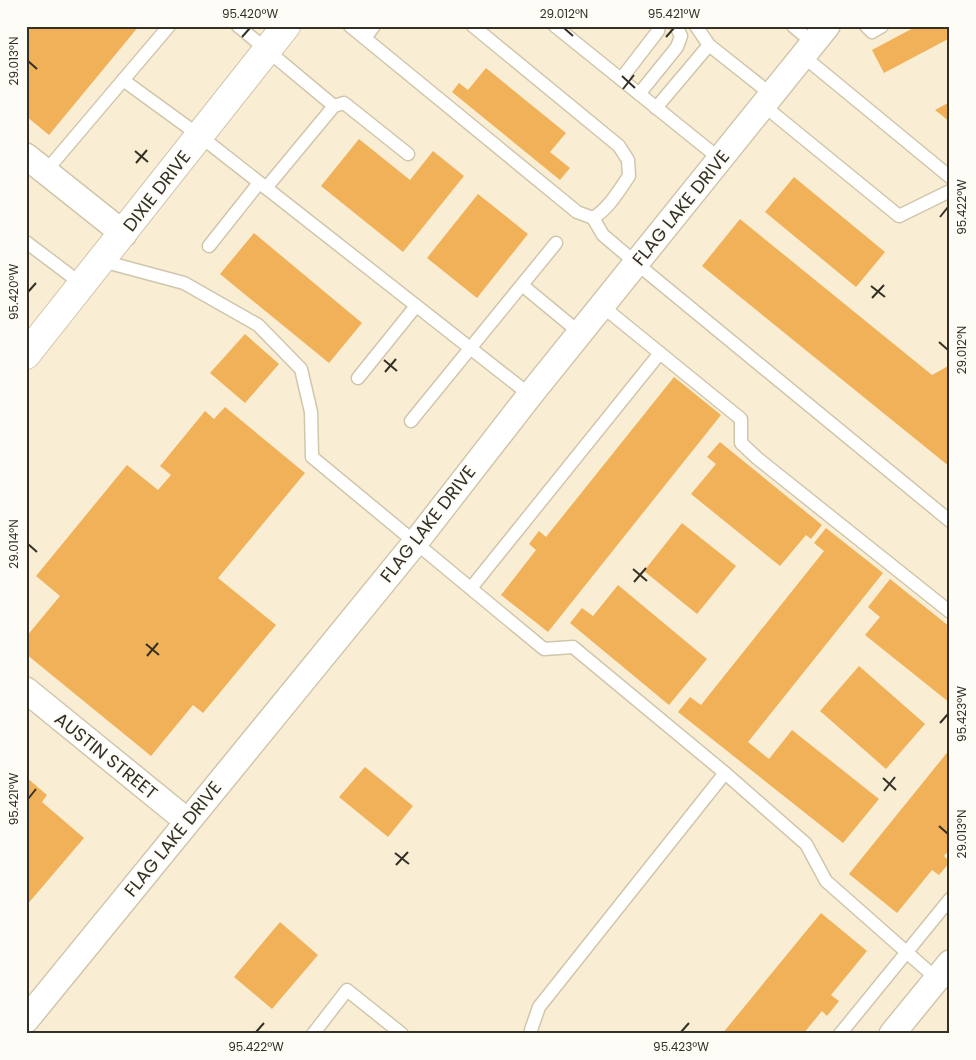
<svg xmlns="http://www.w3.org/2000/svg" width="976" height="1060" font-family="Poppins,sans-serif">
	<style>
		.building { fill: #f0b159 }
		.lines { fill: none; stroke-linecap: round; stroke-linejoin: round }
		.service-casing { stroke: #d0c6ab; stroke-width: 15 }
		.minor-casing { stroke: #d0c6ab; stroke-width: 28 }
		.secondary-casing { stroke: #d0c6ab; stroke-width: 30 }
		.service { stroke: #fff; stroke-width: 12 }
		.minor { stroke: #fff; stroke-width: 25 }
		.secondary { stroke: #fff; stroke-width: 28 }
		.ticks { fill: none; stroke: #343026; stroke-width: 2 }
		.labels { text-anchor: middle; stroke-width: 4; stroke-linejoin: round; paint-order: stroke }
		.street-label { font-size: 18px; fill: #343026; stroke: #fefcf7 }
		.neatline { fill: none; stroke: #343026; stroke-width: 2 }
		.ticks-label { font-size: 12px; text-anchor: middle; fill: #343026 }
	</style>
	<rect width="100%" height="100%" fill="#f9eed3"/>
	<g class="building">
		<path d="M 26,26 L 139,26 L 49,135 L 26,116 Z"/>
		<path d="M 917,26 L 950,26 L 950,38 L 884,73 L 872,50 Z"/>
		<path d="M 486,68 L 566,133 L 550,152 L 570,168 L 560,180 L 452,92 L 459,83 L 468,90 Z"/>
		<path d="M 950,102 L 950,122 L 935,110 Z"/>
		<path d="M 359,139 L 410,180 L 433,151 L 464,176 L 403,252 L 321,186 Z"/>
		<path d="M 794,177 L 885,252 L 856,287 L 765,212 Z"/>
		<path d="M 478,194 L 528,234 L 477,298 L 427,258 Z"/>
		<path d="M 740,219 L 932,375 L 950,365 L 950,467 L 702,266 Z"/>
		<path d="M 254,233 L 362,323 L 329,363 L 220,274 Z"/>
		<path d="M 245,334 L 279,364 L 245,403 L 210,373 Z"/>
		<path d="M 674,377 L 721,415 L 548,632 L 501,595 L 536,550 L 529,544 L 539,531 L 546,537 Z"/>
		<path d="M 225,407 L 305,473 L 218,578 L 276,625 L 203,713 L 193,705 L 151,756 L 26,654 L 26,637 L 60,596 L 36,576 L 127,465 L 158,490 L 171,475 L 160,466 L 205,411 L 214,419 Z"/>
		<path d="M 720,442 L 822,525 L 811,539 L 806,535 L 780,566 L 691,494 L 716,464 L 707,457 Z"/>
		<path d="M 682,523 L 736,566 L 697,614 L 644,571 Z"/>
		<path d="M 826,528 L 883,573 L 748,742 L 769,759 L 792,730 L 879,799 L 843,843 L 678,712 L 690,697 L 701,705 L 824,551 L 814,543 Z"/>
		<path d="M 890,579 L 950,627 L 950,703 L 865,635 L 880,617 L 868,607 Z"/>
		<path d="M 618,585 L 707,659 L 669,705 L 570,623 L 582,608 L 593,616 Z"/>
		<path d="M 859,666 L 925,724 L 886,769 L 820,711 Z"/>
		<path d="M 950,749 L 950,849 L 944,856 L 950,862 L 939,875 L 932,870 L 897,913 L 849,874 Z"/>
		<path d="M 365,767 L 413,806 L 388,837 L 339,797 Z"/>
		<path d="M 26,777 L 47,795 L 42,802 L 84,838 L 26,906 Z"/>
		<path d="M 821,913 L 867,951 L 831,995 L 839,1001 L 827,1016 L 822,1011 L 803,1034 L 722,1034 Z"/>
		<path d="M 280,922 L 318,955 L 272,1009 L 234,977 Z"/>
	</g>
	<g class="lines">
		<defs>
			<g id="service">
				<path d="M 238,26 L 334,106"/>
				<path d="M 350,26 L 577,212 L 593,218 C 609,208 618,192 629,176 L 628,160 L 619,146 L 473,26"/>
				<path d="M 555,26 L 720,159"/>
				<path d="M 696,26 L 709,45 L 772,95"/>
				<path d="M 793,26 L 813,43"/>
				<path d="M 866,26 L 872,32 L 882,26"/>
				<path d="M 365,38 L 374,26"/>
				<path d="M 803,56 L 950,177"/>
				<path d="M 621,79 L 658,31 L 659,26"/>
				<path d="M 123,80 L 200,136 L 530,395"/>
				<path d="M 639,94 L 677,47 L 681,36 L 676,26"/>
				<path d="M 763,105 L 899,216 L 950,191"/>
				<path d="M 656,108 L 709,45"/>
				<path d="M 46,171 L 169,26"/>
				<path d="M 266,188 L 334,106 L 344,103 L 408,154"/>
				<path d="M 593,218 L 603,235 L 636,263 L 950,521"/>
				<path d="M 26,242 L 83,285"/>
				<path d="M 209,246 L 259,183"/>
				<path d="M 102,261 L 184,283 L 258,325 L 301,369 L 311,412 L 312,457 L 544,649 L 573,647 L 725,773 L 539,1007 L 531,1030 L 532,1034"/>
				<path d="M 522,285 L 580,333"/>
				<path d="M 602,306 L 741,419 L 741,443 L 757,458 L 950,612"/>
				<path d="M 358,378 L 416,306"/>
				<path d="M 411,421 L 556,243"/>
				<path d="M 471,588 L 660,353"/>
				<path d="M 725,773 L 806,844 L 826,881 L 937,979"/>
				<path d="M 313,1034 L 347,990 L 402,1034"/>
				<path d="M 840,1034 L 950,899"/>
			</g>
			<g id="minor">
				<path d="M 26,156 L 124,234"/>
				<path d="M 26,690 L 187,821"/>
				<path d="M 26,1020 L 415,543 L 530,395 L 827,26"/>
				<path d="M 892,1034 L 950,963"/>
			</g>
			<path id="secondary" d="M 26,355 L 286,26"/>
		</defs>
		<use href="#service" class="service-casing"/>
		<use href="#minor" class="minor-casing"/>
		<use href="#secondary" class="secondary-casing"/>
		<use href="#service" class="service"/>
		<use href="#minor" class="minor"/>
		<use href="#secondary" class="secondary"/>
	</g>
	<path class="ticks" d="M 564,28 L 573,36M 242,37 L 250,28M 666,37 L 674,28M 28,61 L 37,69M 622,76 L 635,88M 623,89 L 634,75M 135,151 L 148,162M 136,163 L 147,150M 940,217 L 948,207M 871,286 L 885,297M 28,292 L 36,283M 872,298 L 884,285M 939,342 L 948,350M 384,360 L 397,371M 385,372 L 396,359M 28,544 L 37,552M 633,569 L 647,581M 634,582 L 646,568M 146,644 L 159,655M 147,656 L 158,643M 940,723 L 948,714M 883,778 L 896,790M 884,791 L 895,777M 28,799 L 36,789M 939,826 L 948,834M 395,853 L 409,864M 396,865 L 408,852M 256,1032 L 264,1023M 681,1032 L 689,1023"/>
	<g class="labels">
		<g class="street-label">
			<text transform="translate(157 191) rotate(-52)" y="6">DIXIE DRIVE</text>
			<text transform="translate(681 208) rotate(-51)" y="6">FLAG LAKE DRIVE</text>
			<text transform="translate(428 524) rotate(-52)" y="6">FLAG LAKE DRIVE</text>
			<text transform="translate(106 756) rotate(39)" y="6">AUSTIN STREET</text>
			<text transform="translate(173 839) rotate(-51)" y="6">FLAG LAKE DRIVE</text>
		</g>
	</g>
	<rect width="976" height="1060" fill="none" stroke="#fefcf7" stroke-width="55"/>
	<rect x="28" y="28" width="920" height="1004" class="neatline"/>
	<g class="ticks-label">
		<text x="250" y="18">95.420°W</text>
		<text x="564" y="18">29.012°N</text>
		<text x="674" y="18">95.421°W</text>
		<text transform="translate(14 61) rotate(-90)" y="4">29.013°N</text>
		<text transform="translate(962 207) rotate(-90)" y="4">95.422°W</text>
		<text transform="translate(14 292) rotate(-90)" y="4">95.420°W</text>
		<text transform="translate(962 350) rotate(-90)" y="4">29.012°N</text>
		<text transform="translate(14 544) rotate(-90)" y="4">29.014°N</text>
		<text transform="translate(962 714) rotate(-90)" y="4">95.423°W</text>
		<text transform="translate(14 799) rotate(-90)" y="4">95.421°W</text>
		<text transform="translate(962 834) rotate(-90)" y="4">29.013°N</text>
		<text x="256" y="1051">95.422°W</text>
		<text x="681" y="1051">95.423°W</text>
	</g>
</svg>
